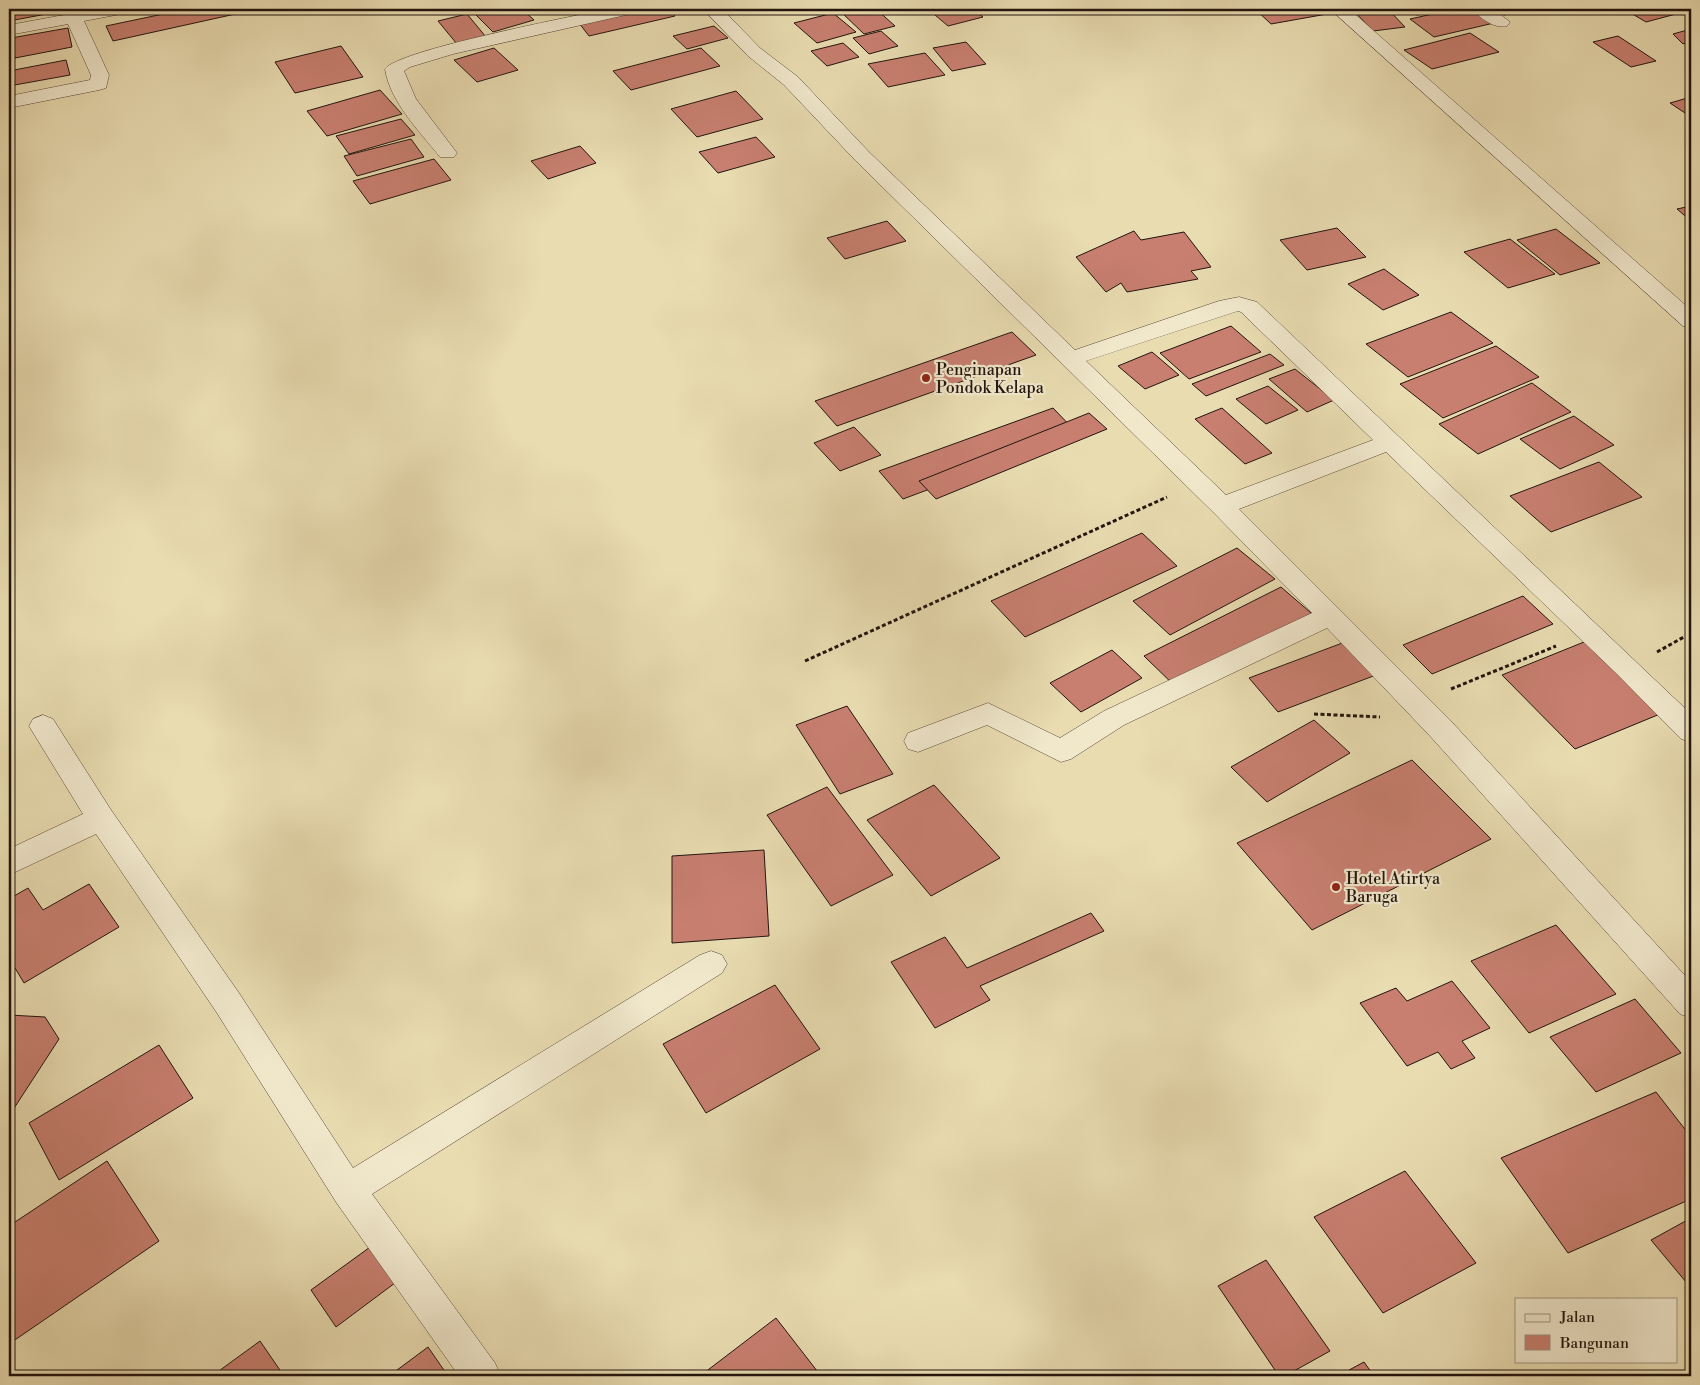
<svg xmlns="http://www.w3.org/2000/svg" width="1700" height="1385" font-family="'Libre Bodoni',serif">
	<style>
		.building { fill: #c87f70; stroke: #22140e }
		.lines { fill: none; stroke-linecap: round; stroke-linejoin: round }
		.street-casing { stroke: #544637; stroke-width: 1 }
		.path { stroke: #22140e; stroke-width: 3; stroke-dasharray: 4 2.5; stroke-linecap: butt }
		.street { fill: #f1e8cc; fill-rule: evenodd }
		.poi-dot { fill: #8f2418; stroke: #f1e8cc; stroke-width: 2 }
		.labels { text-anchor: middle; stroke-width: 4.5; stroke-linejoin: round; paint-order: stroke }
		.poi-label { font-size: 16px; fill: #22140e; stroke: #f1e8cc; text-anchor: start }
	</style>
	<rect width="100%" height="100%" fill="#e9dcb1"/>
	<filter id="stains"><feTurbulence type="fractalNoise" baseFrequency=".004" numOctaves="4"/><feColorMatrix values="0 0 0 0 .2 0 0 0 0 .09 0 0 0 0 .02 0 0 0 .5 -.17"/></filter>
	<radialGradient id="worn" r=".72"><stop offset=".6" stop-color="#630" stop-opacity="0"/><stop offset="1" stop-color="#630" stop-opacity=".3"/></radialGradient>
	<g class="building">
		<path d="M 9,9 L 50,9 L 52,13 L 9,21 Z"/>
		<path d="M 187,9 L 248,9 L 249,11 L 113,41 L 106,26 Z"/>
		<path d="M 470,9 L 522,9 L 534,20 L 493,32 Z"/>
		<path d="M 573,9 L 609,9 L 579,16 Z"/>
		<path d="M 643,9 L 668,9 L 675,16 L 589,36 L 579,23 Z"/>
		<path d="M 849,9 L 876,9 L 895,26 L 864,34 L 840,11 Z"/>
		<path d="M 928,9 L 973,9 L 983,17 L 948,26 Z"/>
		<path d="M 1255,9 L 1321,9 L 1327,14 L 1271,24 Z"/>
		<path d="M 1352,9 L 1388,9 L 1405,27 L 1373,31 Z"/>
		<path d="M 1407,9 L 1447,9 L 1417,15 Z"/>
		<path d="M 1455,9 L 1474,9 L 1494,23 L 1434,37 L 1410,19 Z"/>
		<path d="M 1495,9 L 1528,9 L 1504,15 Z"/>
		<path d="M 1563,9 L 1592,9 L 1571,14 Z"/>
		<path d="M 1624,9 L 1691,9 L 1691,10 L 1646,22 Z"/>
		<path d="M 833,13 L 856,32 L 817,43 L 794,23 Z"/>
		<path d="M 467,14 L 486,37 L 457,44 L 438,21 Z"/>
		<path d="M 714,26 L 728,38 L 687,49 L 673,36 Z"/>
		<path d="M 68,28 L 72,47 L 15,58 L 11,38 Z"/>
		<path d="M 1691,29 L 1691,41 L 1683,44 L 1673,34 Z"/>
		<path d="M 881,31 L 898,46 L 869,54 L 853,38 Z"/>
		<path d="M 1470,33 L 1499,52 L 1432,69 L 1404,50 Z"/>
		<path d="M 1618,36 L 1656,61 L 1631,67 L 1593,42 Z"/>
		<path d="M 966,42 L 986,64 L 952,71 L 933,48 Z"/>
		<path d="M 843,43 L 859,57 L 827,66 L 811,51 Z"/>
		<path d="M 341,46 L 363,77 L 295,93 L 275,62 Z"/>
		<path d="M 494,48 L 518,70 L 477,82 L 454,60 Z"/>
		<path d="M 701,48 L 720,66 L 631,90 L 613,71 Z"/>
		<path d="M 925,53 L 945,75 L 888,87 L 868,64 Z"/>
		<path d="M 66,60 L 70,75 L 9,86 L 9,71 Z"/>
		<path d="M 380,90 L 402,114 L 327,136 L 307,111 Z"/>
		<path d="M 736,91 L 763,119 L 697,137 L 671,109 Z"/>
		<path d="M 1691,97 L 1691,117 L 1670,103 Z"/>
		<path d="M 401,119 L 415,135 L 349,154 L 336,136 Z"/>
		<path d="M 756,137 L 775,157 L 718,173 L 699,152 Z"/>
		<path d="M 411,139 L 424,157 L 357,176 L 344,156 Z"/>
		<path d="M 580,146 L 596,163 L 548,179 L 531,161 Z"/>
		<path d="M 434,159 L 451,180 L 370,204 L 353,181 Z"/>
		<path d="M 1691,206 L 1691,221 L 1677,209 Z"/>
		<path d="M 887,221 L 906,241 L 845,259 L 827,238 Z"/>
		<path d="M 1337,228 L 1366,257 L 1307,270 L 1280,240 Z"/>
		<path d="M 1556,229 L 1600,263 L 1560,275 L 1517,240 Z"/>
		<path d="M 1134,231 L 1141,240 L 1184,232 L 1211,267 L 1191,271 L 1198,279 L 1127,292 L 1121,283 L 1106,292 L 1076,257 Z"/>
		<path d="M 1510,239 L 1555,274 L 1508,288 L 1464,252 Z"/>
		<path d="M 1384,269 L 1419,295 L 1383,310 L 1348,284 Z"/>
		<path d="M 1451,312 L 1493,343 L 1408,377 L 1366,344 Z"/>
		<path d="M 1231,326 L 1261,352 L 1189,379 L 1160,353 Z"/>
		<path d="M 1012,332 L 1036,355 L 837,426 L 815,401 Z"/>
		<path d="M 1496,346 L 1539,377 L 1443,418 L 1400,384 Z"/>
		<path d="M 1152,352 L 1179,375 L 1145,389 L 1118,366 Z"/>
		<path d="M 1270,354 L 1284,365 L 1206,396 L 1192,384 Z"/>
		<path d="M 1295,369 L 1334,400 L 1307,412 L 1269,379 Z"/>
		<path d="M 1532,383 L 1571,412 L 1478,454 L 1439,424 Z"/>
		<path d="M 1268,386 L 1298,410 L 1266,424 L 1236,399 Z"/>
		<path d="M 1053,408 L 1078,434 L 903,499 L 879,471 Z"/>
		<path d="M 1222,408 L 1272,453 L 1245,464 L 1195,419 Z"/>
		<path d="M 1089,413 L 1107,429 L 936,499 L 919,481 Z"/>
		<path d="M 1574,416 L 1614,445 L 1560,469 L 1520,439 Z"/>
		<path d="M 854,427 L 881,455 L 840,471 L 814,443 Z"/>
		<path d="M 1599,462 L 1642,497 L 1551,532 L 1510,496 Z"/>
		<path d="M 1142,533 L 1177,566 L 1025,637 L 991,601 Z"/>
		<path d="M 1237,548 L 1275,579 L 1170,635 L 1133,601 Z"/>
		<path d="M 1281,587 L 1318,619 L 1179,690 L 1144,656 Z"/>
		<path d="M 1523,596 L 1553,624 L 1432,674 L 1403,645 Z"/>
		<path d="M 1345,642 L 1376,675 L 1278,712 L 1249,678 Z"/>
		<path d="M 1584,642 L 1660,714 L 1575,749 L 1502,675 Z"/>
		<path d="M 1112,650 L 1142,678 L 1081,712 L 1050,683 Z"/>
		<path d="M 847,706 L 893,774 L 840,794 L 796,725 Z"/>
		<path d="M 1314,720 L 1350,753 L 1267,802 L 1231,767 Z"/>
		<path d="M 1412,760 L 1491,839 L 1312,930 L 1237,843 Z"/>
		<path d="M 934,785 L 1000,858 L 931,896 L 867,820 Z"/>
		<path d="M 827,787 L 893,875 L 831,906 L 767,815 Z"/>
		<path d="M 764,850 L 769,936 L 672,943 L 672,856 Z"/>
		<path d="M 89,884 L 119,927 L 24,983 L 9,958 L 9,899 L 28,888 L 43,910 Z"/>
		<path d="M 1091,913 L 1104,931 L 980,986 L 990,1000 L 935,1028 L 891,962 L 945,937 L 967,968 Z"/>
		<path d="M 1556,925 L 1616,994 L 1529,1033 L 1471,961 Z"/>
		<path d="M 1452,981 L 1490,1028 L 1462,1041 L 1475,1058 L 1451,1069 L 1438,1052 L 1407,1066 L 1360,1003 L 1396,988 L 1407,1001 Z"/>
		<path d="M 775,985 L 820,1049 L 706,1113 L 663,1044 Z"/>
		<path d="M 1635,999 L 1681,1053 L 1596,1092 L 1550,1037 Z"/>
		<path d="M 9,1015 L 45,1017 L 59,1039 L 9,1116 Z"/>
		<path d="M 159,1045 L 193,1098 L 59,1180 L 29,1123 Z"/>
		<path d="M 1656,1092 L 1691,1137 L 1691,1199 L 1568,1253 L 1501,1158 Z"/>
		<path d="M 107,1161 L 159,1241 L 9,1344 L 9,1226 Z"/>
		<path d="M 1405,1171 L 1476,1263 L 1383,1313 L 1314,1217 Z"/>
		<path d="M 1691,1218 L 1691,1288 L 1651,1240 Z"/>
		<path d="M 377,1242 L 403,1277 L 336,1327 L 311,1290 Z"/>
		<path d="M 1266,1260 L 1330,1351 L 1285,1376 L 1279,1376 L 1218,1286 Z"/>
		<path d="M 776,1318 L 821,1376 L 700,1376 Z"/>
		<path d="M 260,1341 L 284,1376 L 212,1376 Z"/>
		<path d="M 428,1347 L 448,1376 L 389,1376 Z"/>
		<path d="M 1364,1362 L 1374,1376 L 1338,1376 Z"/>
	</g>
	<g class="lines">
		<defs>
			<g id="street">
				<path d="M 62,9 L 80,9 L 81,11 L 94,9 L 129,9 L 126,13 L 84,21 L 109,75 L 106,88 L 99,90 L 9,108 L 9,96 L 90,80 L 91,75 L 68,24 L 9,35 L 9,25 L 64,15 Z"/>
				<path d="M 608,9 L 639,9 L 636,13 L 630,14 L 453,54 L 410,67 L 404,71 L 416,99 L 457,153 L 454,157 L 440,157 C 420,132 390,102 385,69 C 398,50 575,16 608,9 Z"/>
				<path d="M 703,9 L 722,9 L 760,48 L 798,77 L 869,152 L 1075,350 L 1219,301 L 1239,297 L 1257,302 L 1691,714 L 1691,742 L 1681,739 L 1618,675 L 1386,452 L 1239,509 L 1450,720 L 1691,982 L 1691,1018 L 1680,1014 L 1430,736 L 1327,628 L 1124,725 L 1071,759 L 1061,762 L 987,725 L 918,752 L 908,749 L 904,741 L 908,733 L 988,703 L 1060,738 L 1104,711 L 1312,613 L 1213,512 L 855,160 L 784,85 L 748,56 ZM 1238,311 L 1241,312 L 1373,440 L 1226,495 L 1086,361 Z"/>
				<path d="M 1330,9 L 1349,9 L 1691,310 L 1691,328 L 1683,326 Z"/>
				<path d="M 1473,9 L 1493,9 L 1510,22 L 1507,26 C 1495,29 1480,19 1473,9 Z"/>
				<path d="M 43,715 L 53,719 L 111,810 L 239,993 L 353,1168 L 700,955 L 711,951 L 722,955 L 727,964 L 722,973 L 372,1194 L 495,1363 L 501,1376 L 459,1376 L 336,1202 L 217,1013 L 96,834 L 9,875 L 9,849 L 83,814 L 29,726 L 33,719 Z"/>
			</g>
		</defs>
		<use href="#street" class="street-casing"/>
		<g class="path">
			<path d="M 1657,652 L 1691,633"/>
			<path d="M 805,661 L 1167,497"/>
			<path d="M 1451,689 L 1556,646"/>
			<path d="M 1314,714 L 1380,717"/>
		</g>
		<use href="#street" class="street"/>
	</g>
	<g class="poi-dot">
		<circle cx="926" cy="378" r="5"/>
		<circle cx="1336" cy="887" r="5"/>
	</g>
	<g class="labels">
		<g class="poi-label">
			<text x="936" y="375">Penginapan<tspan x="936" dy="18">Pondok Kelapa</tspan></text>
			<text x="1346" y="884">Hotel Atirtya<tspan x="1346" dy="18">Baruga</tspan></text>
		</g>
	</g>
	<rect width="1700" height="1385" fill="none" stroke="#e9dcb1" stroke-width="30"/>
	<rect x="10" y="10" width="1680" height="1365" fill="none" stroke="#22140e" stroke-width="2.5"/>
	<rect x="15" y="15" width="1670" height="1355" fill="none" stroke="#22140e"/>
	<rect x="1515" y="1298" width="162" height="65" fill="#f1e8cc" stroke="#9e9380"/>
	<rect x="1525" y="1314" width="25" height="8" fill="#f1e8cc" stroke="#9e9380"/>
	<text x="1560" y="1322" font-size="15" fill="#22140e">Jalan</text>
	<rect x="1525" y="1335" width="25" height="15" fill="#c87f70" stroke="#9e9380"/>
	<text x="1560" y="1348" font-size="15" fill="#22140e">Bangunan</text>
	<rect width="100%" height="100%" filter="url(#stains)"/>
	<rect width="100%" height="100%" fill="url(#worn)"/>
</svg>
